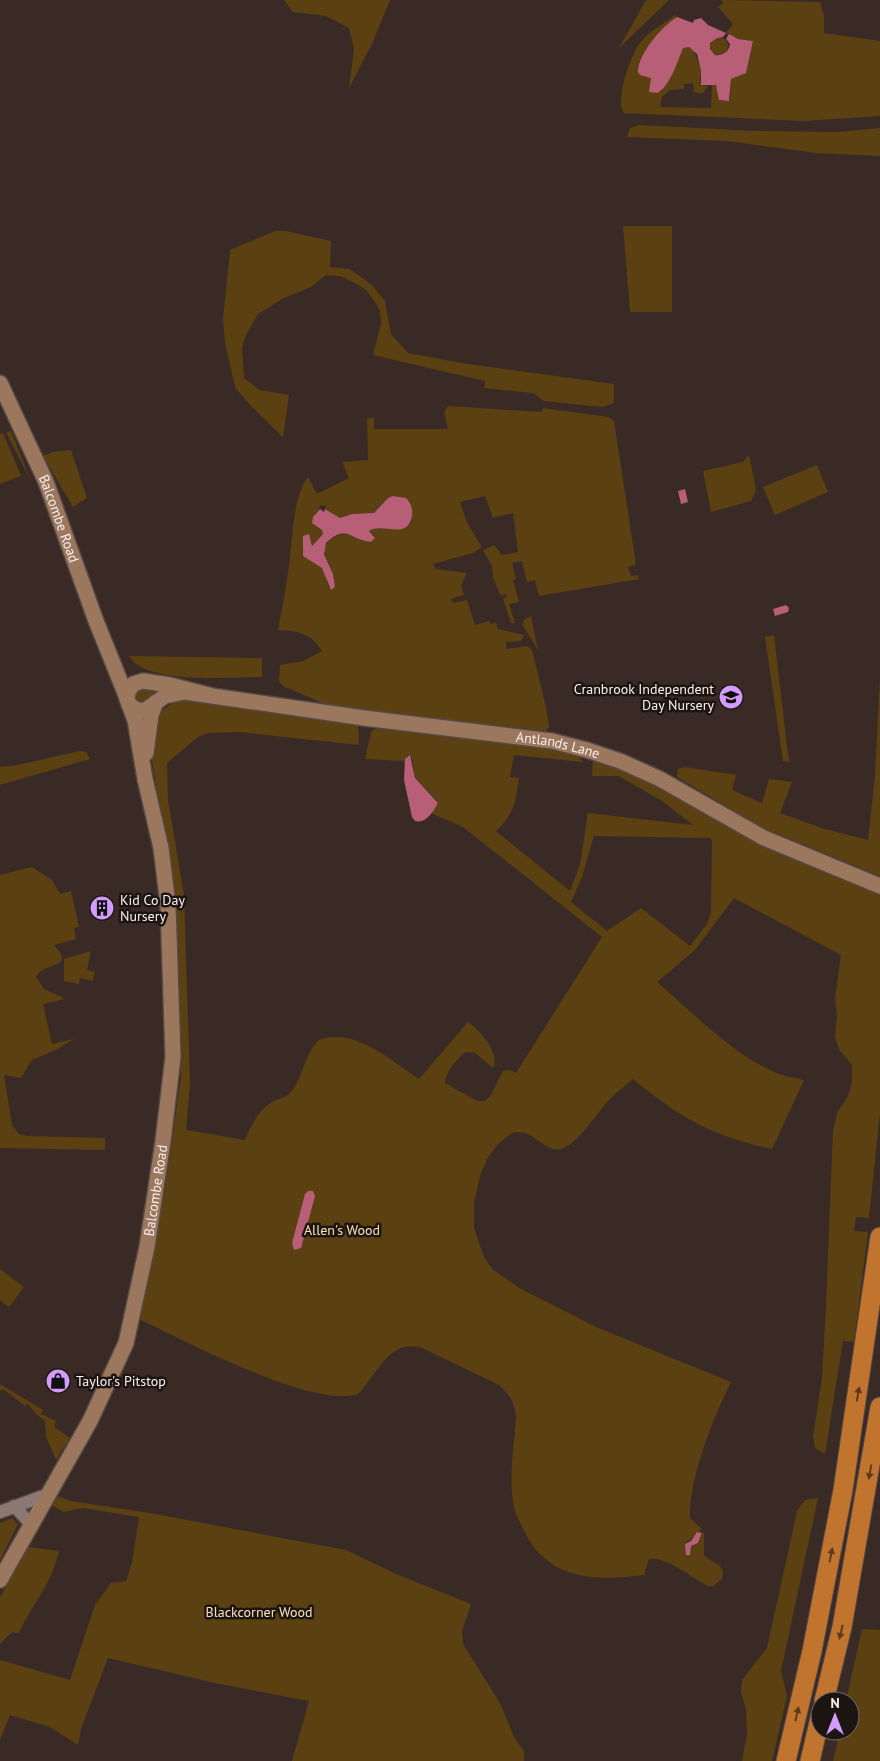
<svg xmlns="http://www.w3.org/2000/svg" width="880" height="1761" font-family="'PT Sans',sans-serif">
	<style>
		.green { fill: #5b4012; fill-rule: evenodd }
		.water { fill: #b75f76 }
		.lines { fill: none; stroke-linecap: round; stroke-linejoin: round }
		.tertiary-casing { stroke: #554844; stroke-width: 15 }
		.secondary-casing { stroke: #554844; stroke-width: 18 }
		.motorway-casing { stroke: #554844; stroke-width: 21 }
		.tertiary { stroke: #8b7872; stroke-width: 12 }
		.secondary { stroke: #9b775e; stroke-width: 15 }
		.motorway { stroke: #c0742e; stroke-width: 19 }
		.oneway { fill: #5e3b1d }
		.labels { text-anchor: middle; stroke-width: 5; stroke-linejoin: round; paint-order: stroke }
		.street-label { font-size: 14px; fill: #fbf0ed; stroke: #1c1512 }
		.poi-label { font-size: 14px; fill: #fbf0ed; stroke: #1c1512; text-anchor: start }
		.park-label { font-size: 14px; fill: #f9e0b9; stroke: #1c1512 }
	</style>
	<rect width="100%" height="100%" fill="#3a2a25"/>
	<g class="green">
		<path d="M 284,0 L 390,0 L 372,44 L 349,88 L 354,49 L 349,28 L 326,16 L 293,12 Z"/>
		<path d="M 646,0 L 669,0 L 619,48 Z"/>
		<path d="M 721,0 L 820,2 L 824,16 L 824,33 L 880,41 L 880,116 L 804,121 L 624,113 C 614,100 632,49 644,38 C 653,29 665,23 675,15 L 677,17 L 663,28 L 653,42 L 693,48 L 701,71 L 700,83 L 704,86 L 709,85 L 702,94 L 694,92 L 693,83 L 684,84 L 684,89 L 670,90 L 662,97 L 660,107 L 711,108 L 712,84 L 717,86 L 720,101 L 730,100 L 731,79 L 746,73 L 753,41 L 734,38 L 726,33 L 733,24 L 718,7 L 723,3 Z"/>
		<circle cx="719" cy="46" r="9"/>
		<path d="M 640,125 L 756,131 L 838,132 L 880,128 L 880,156 L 816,153 L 726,141 L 627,137 L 630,128 Z"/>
		<path d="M 623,226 L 672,226 L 672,312 L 630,312 Z"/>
		<path d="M 275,231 L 286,231 L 331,241 L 330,267 L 350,269 L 372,285 L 385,301 L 391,334 L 408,353 L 461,363 L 614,384 L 614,403 L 602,407 L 544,401 L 533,393 L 484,388 L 485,381 L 373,355 L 381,324 L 380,311 L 375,302 L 366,290 L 355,283 L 340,276 L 326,275 L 311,287 L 282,299 L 258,314 L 245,337 L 242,348 L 244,378 L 260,390 L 289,395 L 283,437 L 252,407 L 236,389 L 234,382 L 225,343 L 223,319 L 230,250 Z"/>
		<path d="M 448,406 L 542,412 L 543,408 L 608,417 L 614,421 L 636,565 L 628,567 L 631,576 L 638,575 L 639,579 L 539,596 L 535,580 L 527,582 L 522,561 L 512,563 L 516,579 L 513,580 L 519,602 L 509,604 L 515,623 L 511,623 L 503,599 L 507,597 L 506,594 L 501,596 L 493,578 L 492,566 L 483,550 L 494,545 L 502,555 L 518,552 L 513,513 L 493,518 L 485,496 L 460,502 L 467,523 L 482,547 L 473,553 L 433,564 L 436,569 L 467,573 L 461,585 L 464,595 L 451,599 L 453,603 L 467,600 L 475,625 L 489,621 L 491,624 L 496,623 L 498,629 L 524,635 L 521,641 L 506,642 L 506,649 L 527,646 L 532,650 L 547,711 L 549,727 L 546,731 L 342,708 L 322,703 L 283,686 L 279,681 L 280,665 L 303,661 L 322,651 C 311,633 298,631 278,630 C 282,609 286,587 289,566 C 293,539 292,498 308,477 L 317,494 L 349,478 L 342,462 L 368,460 L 367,418 L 374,418 L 374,429 L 448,429 L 444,412 ZM 393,496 L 397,496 L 411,506 C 419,544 382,522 369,530 L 375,538 L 371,542 C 355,541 348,527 331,539 C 326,543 324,546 324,552 L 333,574 L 335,587 L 330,589 C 327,582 326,573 321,567 C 308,554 293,559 310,536 L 312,546 L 323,534 L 322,530 L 312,523 L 312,519 L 321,505 L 326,506 L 325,509 L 340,518 L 352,514 L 374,513 L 388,498 Z"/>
		<path d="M 11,431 L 31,481 L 6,432 Z"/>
		<path d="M 3,433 L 21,476 L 0,484 L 0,434 Z"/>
		<path d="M 71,450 L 87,498 L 73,507 L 43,456 L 53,452 Z"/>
		<path d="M 749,455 L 756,490 L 751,501 L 711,512 L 703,471 L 743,462 Z"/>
		<path d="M 817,465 L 828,492 L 775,515 L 763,487 Z"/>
		<path d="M 531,616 L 538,650 L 523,626 L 524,620 Z"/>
		<path d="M 774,635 L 788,755 L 790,762 L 783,761 L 765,637 Z"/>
		<path d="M 129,656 L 262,658 L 262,677 C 232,677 145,685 129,656 Z"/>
		<path d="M 880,679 L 880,876 L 761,827 L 677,777 L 678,769 L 685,767 L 736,775 L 732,790 L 762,803 L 769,779 L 792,782 L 780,813 L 825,829 L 868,840 L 875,775 Z"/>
		<path d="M 133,687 L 152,688 L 155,697 L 141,709 L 130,691 Z"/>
		<path d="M 189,700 L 358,724 L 359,745 L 239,732 L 208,733 L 198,737 L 167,763 L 168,800 L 184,895 L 190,1084 L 186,1130 L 245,1140 C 251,1125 258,1111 272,1102 C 277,1099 285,1098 289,1094 C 301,1084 304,1054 319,1040 C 355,1027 391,1061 419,1079 L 468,1022 C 479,1029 501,1054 493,1068 L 475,1053 L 466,1052 C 457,1058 446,1072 445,1083 L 477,1101 L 485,1101 L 491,1095 L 503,1071 L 510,1070 L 516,1073 L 602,937 L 463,827 L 431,813 L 438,802 L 415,778 L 412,759 L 408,755 L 404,765 L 404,761 L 365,759 L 371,732 L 374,729 L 418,731 L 516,742 L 572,753 L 578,755 L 583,762 L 514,755 L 510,777 L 519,778 C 515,803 515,813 496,831 L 570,891 L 580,864 L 588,813 L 693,825 L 662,801 L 619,776 L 592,776 L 593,758 L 641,776 L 796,859 L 828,874 L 880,893 L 880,1112 L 869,1218 L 856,1217 L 854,1231 L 868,1232 L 854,1342 L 843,1341 L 825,1454 L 815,1448 L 813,1436 L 822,1378 L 826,1305 L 833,1130 L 837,1113 L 848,1096 L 852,1082 L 852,1065 L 839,1049 L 835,1037 L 837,1015 L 835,999 L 841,955 L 734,898 L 695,950 L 657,982 C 693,1013 730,1052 774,1072 C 783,1076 794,1078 804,1080 L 772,1149 C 712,1136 680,1118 633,1079 C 625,1086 617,1092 609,1100 C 598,1111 571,1156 553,1149 C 538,1144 529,1128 512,1133 L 497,1145 L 487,1159 L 480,1176 L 474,1203 L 474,1228 L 484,1257 L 492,1269 L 521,1289 L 596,1327 L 731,1382 C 713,1418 689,1479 690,1518 L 702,1529 L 685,1544 L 690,1555 L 691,1546 L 698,1543 L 704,1531 L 704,1556 L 720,1566 L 723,1571 L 722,1579 L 713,1586 L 708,1586 C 692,1578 666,1556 649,1559 L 644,1575 C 594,1581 549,1581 524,1531 C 520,1522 514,1512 513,1502 C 509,1475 514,1445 516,1417 C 514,1402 510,1395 499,1385 L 422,1348 C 387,1339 379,1374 358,1394 C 313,1409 183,1340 139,1319 L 165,1189 L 181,1077 L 174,894 L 151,755 L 161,711 L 176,701 ZM 594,836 L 710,838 L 712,840 L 711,912 L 707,924 L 690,946 L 641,908 L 607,931 L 571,902 L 582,877 Z"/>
		<path d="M 79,751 L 86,752 L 90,759 L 0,785 L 0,767 L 18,765 Z"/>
		<path d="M 32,867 L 52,880 L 60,894 L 71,891 L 79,927 L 74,928 L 76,939 L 54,945 L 61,954 L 62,960 C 55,968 41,966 36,977 L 44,989 L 65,999 L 43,1004 L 52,1044 L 74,1039 L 56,1050 L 32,1060 L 21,1078 L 4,1075 L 12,1125 L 19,1134 L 27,1136 L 105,1138 L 105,1150 L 0,1148 L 0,875 Z"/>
		<path d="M 91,951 L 87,970 L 95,972 L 93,981 L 80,978 L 79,984 L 64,981 L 64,959 Z"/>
		<path d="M 0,1269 L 24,1287 L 9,1307 L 0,1300 Z"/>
		<path d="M 0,1384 L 43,1410 L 41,1414 L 56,1421 L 54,1427 L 70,1438 L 56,1460 L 46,1437 L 45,1421 L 36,1414 L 28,1404 L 25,1406 L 3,1389 L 0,1391 Z"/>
		<path d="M 57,1496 L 71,1501 L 150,1513 L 346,1550 L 396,1574 L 471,1604 L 462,1631 L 463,1644 L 501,1705 L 514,1737 L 524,1751 L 524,1761 L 292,1761 L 309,1701 L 215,1683 L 108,1658 L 81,1729 L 78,1745 L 50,1727 L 10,1715 L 0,1740 L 0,1660 L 70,1680 L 95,1605 L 111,1583 L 126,1581 L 132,1563 L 139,1517 L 83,1508 L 64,1512 L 51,1505 Z"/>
		<path d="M 818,1498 L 781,1671 L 787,1696 L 772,1761 L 742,1761 L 747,1734 L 746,1710 L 741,1692 L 742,1680 L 767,1648 L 797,1511 L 805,1500 Z"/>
		<path d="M 12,1518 L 18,1524 L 0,1560 L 0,1523 Z"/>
		<path d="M 28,1547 L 59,1551 C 52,1584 32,1604 19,1633 L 12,1632 L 0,1644 L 0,1597 Z"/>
		<path d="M 862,1629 L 880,1630 L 880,1761 L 833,1761 L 840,1731 L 850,1731 L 850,1701 L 846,1701 Z"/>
	</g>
	<g class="water">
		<path d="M 677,17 L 693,23 L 694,20 L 701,18 L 708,25 L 726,33 L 723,37 L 717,38 L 710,43 L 710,49 L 715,55 C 722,56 729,52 730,44 L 726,39 L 729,34 L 738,39 L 753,41 L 746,73 L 731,79 L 729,101 L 719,100 L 716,85 L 701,85 L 701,71 L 697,54 L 689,47 L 683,48 C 678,60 670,87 657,93 L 649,92 L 651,78 L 640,75 L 638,72 C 638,54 662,26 677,17 Z"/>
		<path d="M 685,489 L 688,502 L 681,504 L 678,491 Z"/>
		<path d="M 393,496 L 406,498 C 411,503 413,509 412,516 C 408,541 382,522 369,531 L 375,538 L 371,542 C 351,541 347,523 326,543 L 324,554 L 333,574 L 335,587 L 331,590 L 322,568 L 303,556 L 303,536 L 309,534 L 312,546 L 323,534 L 322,530 L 312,523 L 313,517 L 320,509 L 324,512 L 325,509 L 340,518 L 352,514 L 374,513 L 388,498 Z"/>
		<path d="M 786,605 L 789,608 L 788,612 L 775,616 L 773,609 Z"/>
		<path d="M 410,755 L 415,778 L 438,803 C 433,812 426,824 415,821 L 412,817 L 404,780 L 405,759 Z"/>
		<path d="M 308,1191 L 313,1191 L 315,1196 L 301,1248 L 294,1250 L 292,1243 L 305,1194 Z"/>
		<path d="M 697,1532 L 702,1533 L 698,1543 L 691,1546 L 690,1555 L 686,1555 L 685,1544 L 691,1541 Z"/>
	</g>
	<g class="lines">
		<defs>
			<g id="tertiary">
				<path d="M 14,1506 L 31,1524"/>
				<path d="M 0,1512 L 49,1494"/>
			</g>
			<g id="secondary">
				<path id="s1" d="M 0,383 L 46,482 L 96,621 L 127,698"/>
				<path id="s2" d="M 129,704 L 135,709 L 144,711 L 165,696 L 185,692 L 364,718 L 552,741 L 587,750 L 620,761 L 660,779 L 764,838 L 880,886"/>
				<path d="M 146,753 L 151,715 L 156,702"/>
				<path id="s3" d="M 0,1580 L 90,1421 L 126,1343 L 147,1247 L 163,1141 L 173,1057 L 168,905 L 161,848 L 145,779 L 135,720 L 127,699 L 128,692 L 133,684 L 143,681 L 170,685 L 209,695"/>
			</g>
			<g id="motorway">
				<path d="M 824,1701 L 842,1627 L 880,1407"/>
				<path d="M 786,1761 L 812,1651 L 843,1490 L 880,1237"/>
				<path d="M 810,1761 L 820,1718"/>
			</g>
		</defs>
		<use href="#tertiary" class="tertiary-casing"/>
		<use href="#secondary" class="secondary-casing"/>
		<use href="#motorway" class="motorway-casing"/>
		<use href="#tertiary" class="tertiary"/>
		<use href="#secondary" class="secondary"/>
		<use href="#motorway" class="motorway"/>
	</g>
	<defs><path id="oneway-solid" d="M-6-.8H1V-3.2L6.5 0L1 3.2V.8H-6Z" transform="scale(1.25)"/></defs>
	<g class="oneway">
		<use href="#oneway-solid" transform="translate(858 1394) rotate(-81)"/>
		<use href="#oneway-solid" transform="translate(870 1472) rotate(100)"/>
		<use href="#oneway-solid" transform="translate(831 1555) rotate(-79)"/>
		<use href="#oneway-solid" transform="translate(841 1632) rotate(103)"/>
		<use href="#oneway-solid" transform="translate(797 1714) rotate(-77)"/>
	</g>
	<defs>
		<symbol id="school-disc" viewBox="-11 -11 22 22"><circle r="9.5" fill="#d39cfc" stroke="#1c1512"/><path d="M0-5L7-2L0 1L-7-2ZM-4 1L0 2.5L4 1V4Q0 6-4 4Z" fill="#111"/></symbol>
		<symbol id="building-disc" viewBox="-11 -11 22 22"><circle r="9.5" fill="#d39cfc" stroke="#1c1512"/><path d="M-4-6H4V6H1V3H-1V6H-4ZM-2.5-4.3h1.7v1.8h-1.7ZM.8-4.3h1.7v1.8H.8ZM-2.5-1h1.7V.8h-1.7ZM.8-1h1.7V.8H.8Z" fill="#111"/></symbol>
		<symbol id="shop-disc" viewBox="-11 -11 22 22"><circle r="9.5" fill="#d39cfc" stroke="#1c1512"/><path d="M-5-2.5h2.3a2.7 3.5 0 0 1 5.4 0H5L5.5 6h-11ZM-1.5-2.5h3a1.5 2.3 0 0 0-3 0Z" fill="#111"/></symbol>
	</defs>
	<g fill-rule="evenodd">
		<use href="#school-disc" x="717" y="683" width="28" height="28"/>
		<use href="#building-disc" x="88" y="894" width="28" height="28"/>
		<use href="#shop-disc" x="44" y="1367" width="28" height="28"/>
	</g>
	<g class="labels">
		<g class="street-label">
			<text dy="5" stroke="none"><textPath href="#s1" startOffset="148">Balcombe Road</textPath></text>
			<text dy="5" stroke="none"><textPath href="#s2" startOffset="440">Antlands Lane</textPath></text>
			<text dy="5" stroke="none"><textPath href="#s3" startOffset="424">Balcombe Road</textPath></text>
		</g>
		<g class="poi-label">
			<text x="714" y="694" text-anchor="end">Cranbrook Independent<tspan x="714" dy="16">Day Nursery</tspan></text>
			<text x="120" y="905">Kid Co Day<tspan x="120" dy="16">Nursery</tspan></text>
			<text x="76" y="1386">Taylor's Pitstop</text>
		</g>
		<g class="park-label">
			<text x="342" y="1235">Allen's Wood</text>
			<text x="259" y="1617">Blackcorner Wood</text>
		</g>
	</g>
	<g transform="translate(835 1716)"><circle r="24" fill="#1c1512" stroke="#756d6a"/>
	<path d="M0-4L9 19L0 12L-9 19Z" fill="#d39cfc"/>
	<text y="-8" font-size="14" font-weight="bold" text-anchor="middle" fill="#fbf0ed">N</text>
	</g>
</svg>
